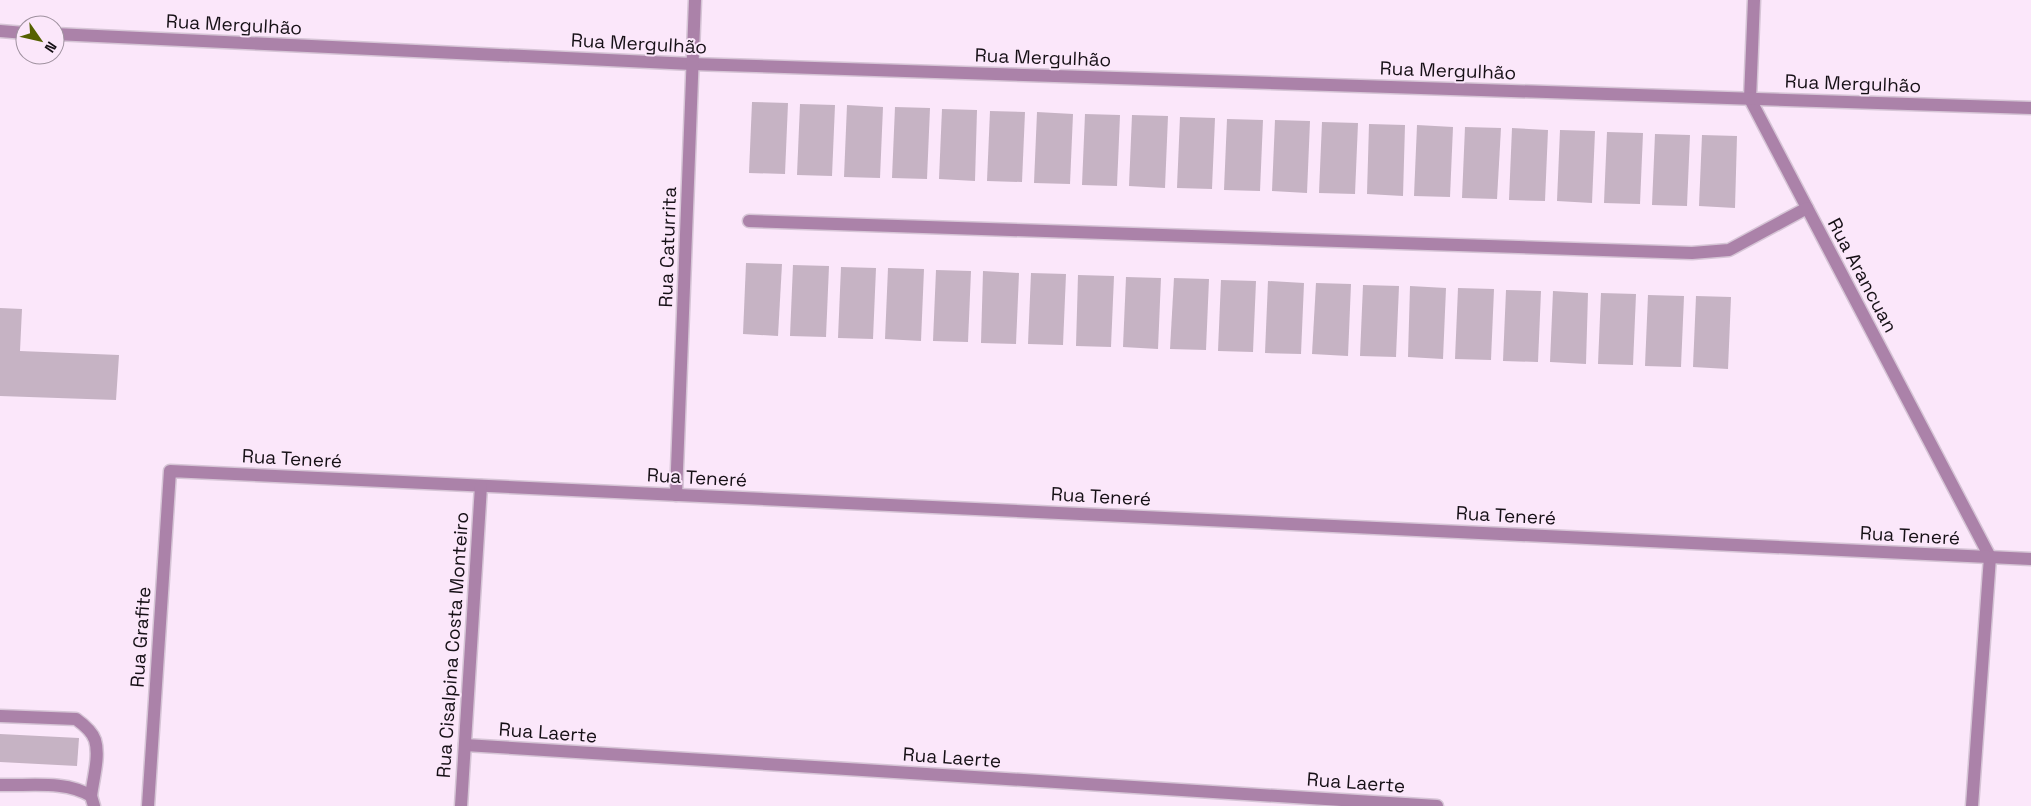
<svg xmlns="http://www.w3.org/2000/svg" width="2031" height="806" font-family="'Space Grotesk',sans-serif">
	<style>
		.building { fill: #c6b3c4 }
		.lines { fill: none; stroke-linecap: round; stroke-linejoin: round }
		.minor-casing { stroke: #d6c5d6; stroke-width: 15 }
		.minor { stroke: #ab82a9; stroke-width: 12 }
		.labels { text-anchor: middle; stroke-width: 4; stroke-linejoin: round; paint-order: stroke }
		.street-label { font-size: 19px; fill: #161016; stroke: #fbe7fa }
	</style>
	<rect width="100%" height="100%" fill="#fbe7fa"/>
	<g class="building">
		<path d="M 752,102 L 788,103 L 785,174 L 749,173 Z"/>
		<path d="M 800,104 L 835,105 L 832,176 L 797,175 Z"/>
		<path d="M 847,105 L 883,107 L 880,178 L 844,177 Z"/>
		<path d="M 895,107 L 930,108 L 927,179 L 892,178 Z"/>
		<path d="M 942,109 L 977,110 L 975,181 L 939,179 Z"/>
		<path d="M 990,111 L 1025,112 L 1022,182 L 987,181 Z"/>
		<path d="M 1037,112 L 1073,114 L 1070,184 L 1034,183 Z"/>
		<path d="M 1085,114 L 1120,115 L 1117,186 L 1082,185 Z"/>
		<path d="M 1132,115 L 1168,116 L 1165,188 L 1129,186 Z"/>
		<path d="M 1180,117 L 1215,118 L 1212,189 L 1177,188 Z"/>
		<path d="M 1227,119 L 1263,120 L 1260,191 L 1224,190 Z"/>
		<path d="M 1275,120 L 1310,121 L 1307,193 L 1272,191 Z"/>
		<path d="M 1322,122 L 1358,123 L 1355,194 L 1319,193 Z"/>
		<path d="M 1369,124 L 1405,125 L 1403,196 L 1367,194 Z"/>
		<path d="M 1417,125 L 1453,127 L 1450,197 L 1414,196 Z"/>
		<path d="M 1465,127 L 1501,128 L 1497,199 L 1462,198 Z"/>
		<path d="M 1512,128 L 1548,130 L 1545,201 L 1509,200 Z"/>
		<path d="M 1560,130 L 1595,131 L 1592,203 L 1557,201 Z"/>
		<path d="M 1607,132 L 1643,133 L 1640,204 L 1604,203 Z"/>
		<path d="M 1655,134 L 1690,135 L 1687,206 L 1652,205 Z"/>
		<path d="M 1702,135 L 1737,136 L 1735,208 L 1699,206 Z"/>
		<path d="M 746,263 L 782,264 L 778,336 L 743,334 Z"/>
		<path d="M 793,265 L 829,266 L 826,337 L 790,336 Z"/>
		<path d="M 841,267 L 876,268 L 873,339 L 838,338 Z"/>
		<path d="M 888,268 L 924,269 L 921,341 L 885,339 Z"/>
		<path d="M 936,270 L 971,271 L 968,342 L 933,341 Z"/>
		<path d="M 983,271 L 1019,273 L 1016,344 L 981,343 Z"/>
		<path d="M 1031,273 L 1066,274 L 1063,345 L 1028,344 Z"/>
		<path d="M 1078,275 L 1114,276 L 1111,347 L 1076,346 Z"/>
		<path d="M 1126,277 L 1161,278 L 1158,349 L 1123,347 Z"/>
		<path d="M 1174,278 L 1209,279 L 1206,350 L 1170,349 Z"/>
		<path d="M 1221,280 L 1256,281 L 1253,352 L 1218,351 Z"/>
		<path d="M 1268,281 L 1304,283 L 1301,354 L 1265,353 Z"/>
		<path d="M 1316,283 L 1351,284 L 1348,356 L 1312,354 Z"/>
		<path d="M 1363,285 L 1399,286 L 1396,357 L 1360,356 Z"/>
		<path d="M 1410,286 L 1446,288 L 1443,359 L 1408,357 Z"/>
		<path d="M 1458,288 L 1494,289 L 1491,360 L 1455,359 Z"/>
		<path d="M 1506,290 L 1541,291 L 1538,362 L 1503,361 Z"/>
		<path d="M 1553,291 L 1588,293 L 1586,364 L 1550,362 Z"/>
		<path d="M 1601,293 L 1636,294 L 1633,365 L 1598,364 Z"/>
		<path d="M 1648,295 L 1684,296 L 1681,367 L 1645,366 Z"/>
		<path d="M 1696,296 L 1731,297 L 1728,369 L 1693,367 Z"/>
		<path d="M 0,308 L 22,309 L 20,351 L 119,355 L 116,400 L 0,396 Z"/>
		<path d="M 0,734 L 79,738 L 77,766 L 0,762 Z"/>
	</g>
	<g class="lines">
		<defs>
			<g id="minor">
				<path d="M 1754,0 L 1750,99 L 1990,557 L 1972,806"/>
				<path d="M 0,31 L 25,33"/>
				<path d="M 55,34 L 692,64 L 2031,108"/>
				<path d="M 749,221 L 1692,253 L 1729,250 L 1807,208"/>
				<path d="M 676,495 L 695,0"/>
				<path d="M 0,716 L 76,719 C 83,724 92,731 95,740 C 100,756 93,779 91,796"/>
				<path d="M 465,745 L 1437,806"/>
				<path d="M 0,785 C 29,786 66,780 91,796 L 94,806"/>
				<path d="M 148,806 L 170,471 L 2031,559"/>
				<path d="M 461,806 L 481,486"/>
			</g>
		</defs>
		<use href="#minor" class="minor-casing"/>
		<use href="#minor" class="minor"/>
	</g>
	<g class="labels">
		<g class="street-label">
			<text transform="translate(234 24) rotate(3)" y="7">Rua Mergulhão</text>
			<text transform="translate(639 43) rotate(3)" y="7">Rua Mergulhão</text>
			<text transform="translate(1043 57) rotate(2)" y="7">Rua Mergulhão</text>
			<text transform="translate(1448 70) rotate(2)" y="7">Rua Mergulhão</text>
			<text transform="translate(1853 83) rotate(2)" y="7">Rua Mergulhão</text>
			<text transform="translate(667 247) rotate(-88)" y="7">Rua Caturrita</text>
			<text transform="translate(1863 275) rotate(62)" y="7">Rua Arancuan</text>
			<text transform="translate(292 458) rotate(3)" y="7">Rua Teneré</text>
			<text transform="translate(697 477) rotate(3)" y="7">Rua Teneré</text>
			<text transform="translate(1101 496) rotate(3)" y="7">Rua Teneré</text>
			<text transform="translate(1506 515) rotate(3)" y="7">Rua Teneré</text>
			<text transform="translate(1910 535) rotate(3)" y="7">Rua Teneré</text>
			<text transform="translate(140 637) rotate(-86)" y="7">Rua Grafite</text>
			<text transform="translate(452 645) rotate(-86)" y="7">Rua Cisalpina Costa Monteiro</text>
			<text transform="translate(548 732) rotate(4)" y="7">Rua Laerte</text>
			<text transform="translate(952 757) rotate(4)" y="7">Rua Laerte</text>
			<text transform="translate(1356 782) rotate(4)" y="7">Rua Laerte</text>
		</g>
	</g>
	<g transform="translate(40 40) rotate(124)"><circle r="24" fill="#fbe7fa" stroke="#9f919f"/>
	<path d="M0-4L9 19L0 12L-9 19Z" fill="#556100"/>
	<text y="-8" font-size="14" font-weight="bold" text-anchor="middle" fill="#161016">N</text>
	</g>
</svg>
